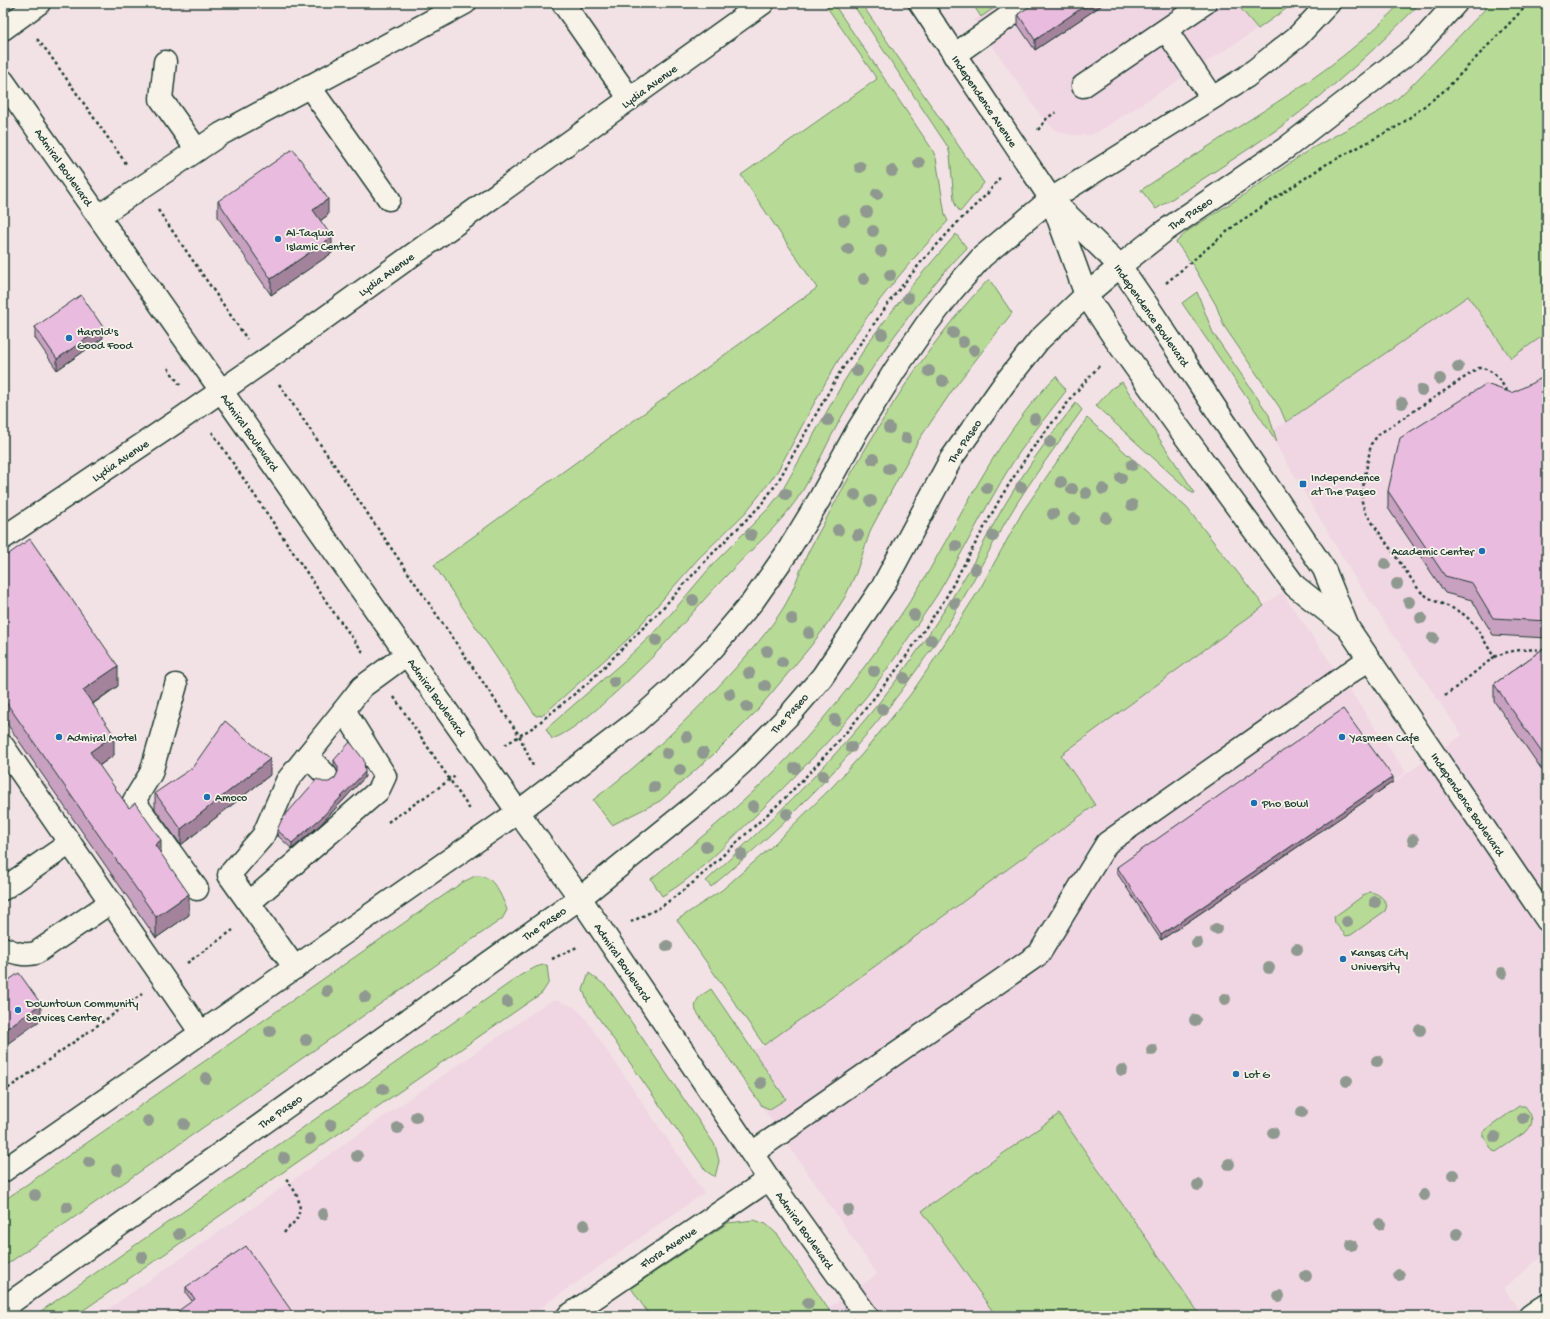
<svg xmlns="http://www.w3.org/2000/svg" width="1550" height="1319" font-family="'Gochi Hand',sans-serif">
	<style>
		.built { fill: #f0d6e3 }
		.green { fill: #b7db96; stroke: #6b8c65 }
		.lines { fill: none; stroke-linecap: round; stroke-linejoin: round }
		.minor-casing { stroke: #1f3d34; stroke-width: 25 }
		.major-casing { stroke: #1f3d34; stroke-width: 25 }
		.path { stroke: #1f3d34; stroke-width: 2.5; stroke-dasharray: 3 3; stroke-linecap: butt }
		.minor { stroke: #f7f3e8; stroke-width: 22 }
		.major { stroke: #f7f3e8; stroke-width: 22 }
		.tree { fill: #8f998f }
		.wall { fill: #c8a1c0; stroke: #1f3d34 }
		.shaded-wall { fill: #a3839c; stroke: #1f3d34 }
		.building { fill: #e9bbdf; stroke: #1f3d34 }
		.poi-dot { fill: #1f6fb2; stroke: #f7f3e8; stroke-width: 1.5 }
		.labels { text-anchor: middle; stroke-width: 3.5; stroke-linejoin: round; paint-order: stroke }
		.street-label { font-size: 12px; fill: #1f3d34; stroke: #f7f3e8 }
		.poi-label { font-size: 12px; fill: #1f3d34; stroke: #f7f3e8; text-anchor: start }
	</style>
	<rect width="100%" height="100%" fill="#f3e2e5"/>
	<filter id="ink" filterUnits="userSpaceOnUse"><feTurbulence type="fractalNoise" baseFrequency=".025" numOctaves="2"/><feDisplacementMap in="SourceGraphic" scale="8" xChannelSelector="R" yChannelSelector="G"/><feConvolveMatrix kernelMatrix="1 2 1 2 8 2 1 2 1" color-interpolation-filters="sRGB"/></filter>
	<g filter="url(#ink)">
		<g class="built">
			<path d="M 1002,3 L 1236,3 L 1258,29 L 1103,129 L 1092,135 L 1068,135 L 1056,130 L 1043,119 L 974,20 Z"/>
			<path d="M 1468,296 L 1511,358 L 1547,333 L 1547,1252 L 1504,1288 L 1523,1316 L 817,1316 L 877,1274 L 731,1062 L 764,1045 L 1095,805 L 1060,755 L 1282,592 L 1406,772 L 1280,861 L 1462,735 L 1359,585 L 1269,433 Z"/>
			<path d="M 552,1001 L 559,1001 L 573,1006 L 583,1015 L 704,1193 L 529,1316 L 98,1316 L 545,1004 Z"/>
		</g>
		<g class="green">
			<path d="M 824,3 L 833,3 L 932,149 L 936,158 L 945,215 L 948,221 C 910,261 874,304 844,351 C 820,390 800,431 778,470 L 769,483 L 746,512 L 698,559 L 628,639 L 543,715 L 536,716 L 434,565 L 817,288 L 741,175 L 877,79 Z"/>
			<path d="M 852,3 L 861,3 L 984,183 L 960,212 L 956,206 L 954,200 L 950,155 L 948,147 Z"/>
			<path d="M 972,3 L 1001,3 L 981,17 Z"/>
			<path d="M 1236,3 L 1294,3 L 1258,29 Z"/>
			<path d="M 1400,3 L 1420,3 C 1378,47 1332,89 1282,126 C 1241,155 1198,182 1156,209 L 1141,190 C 1180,165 1218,140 1257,115 C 1309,82 1359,49 1400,3 Z"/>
			<path d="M 1491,3 L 1547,3 L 1547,333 L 1511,358 L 1468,296 L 1286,422 L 1280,408 L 1224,326 L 1216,305 L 1194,267 L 1176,242 L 1189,230 L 1245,194 L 1309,150 L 1380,111 L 1398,98 L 1414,83 Z"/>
			<path d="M 956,234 L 967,248 C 936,279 910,314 885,349 C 870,372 854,394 841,418 C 828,441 817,467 803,490 C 782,524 752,548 725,577 C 696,607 670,641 639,670 C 620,689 576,731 552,739 L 546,729 L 624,661 L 658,629 L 714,563 L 769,508 L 782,491 L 843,383 L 870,340 L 913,284 Z"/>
			<path d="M 989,279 L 1012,313 L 954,388 L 918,441 L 871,529 L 856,573 L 845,597 L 829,622 L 810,647 L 754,714 L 714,754 L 660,801 L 612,825 L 593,800 C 643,762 688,720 730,674 C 749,653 769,631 784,607 C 796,587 801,564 813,543 C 863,451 915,356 989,279 Z"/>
			<path d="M 1197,292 L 1213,333 L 1269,415 L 1277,442 L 1182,303 Z"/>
			<path d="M 1056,376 L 1066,391 C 1045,418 1023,445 1005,475 C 981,515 961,556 937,595 C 924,615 910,635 897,655 C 857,714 807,765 756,815 C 728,842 696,877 662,896 L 651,879 C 692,845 734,811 772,774 C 818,728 860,676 896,622 C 911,600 926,577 939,553 C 974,491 1006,427 1056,376 Z"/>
			<path d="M 1122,382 L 1195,493 L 1192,493 L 1096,406 L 1112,388 Z"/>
			<path d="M 1076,403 L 1082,410 C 1056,446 1029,482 1006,521 C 989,550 974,580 957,609 C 948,626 936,642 925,658 C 865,745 792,819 711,887 L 706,881 C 784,809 858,738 918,650 C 937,622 955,594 972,565 C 985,541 997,516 1012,493 C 1031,461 1053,432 1076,403 Z"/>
			<path d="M 1087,418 L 1187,508 L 1264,606 L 1061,755 L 1095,805 L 867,972 L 764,1045 L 677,920 L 722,890 L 769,849 L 834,785 L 863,753 L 910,695 L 928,669 L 981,587 L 1023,511 Z"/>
			<path d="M 475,876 C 478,876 482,876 485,877 C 495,880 504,901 507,910 L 502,919 L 3,1267 L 3,1201 L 463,882 Z"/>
			<path d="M 1369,892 C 1378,893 1383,897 1387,905 L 1385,911 L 1351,935 L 1346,936 L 1335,923 L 1334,917 L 1364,895 Z"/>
			<path d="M 543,965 L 547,965 L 549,982 L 542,993 L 75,1316 L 34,1316 L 521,975 L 536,967 Z"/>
			<path d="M 589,973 L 606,986 L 615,998 L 715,1145 L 719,1161 L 715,1177 L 706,1171 L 588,1003 L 583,990 Z"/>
			<path d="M 711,989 L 786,1099 L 770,1109 L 762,1106 L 696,1011 C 693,999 702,995 711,989 Z"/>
			<path d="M 1519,1106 L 1525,1106 C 1532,1115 1535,1122 1527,1131 L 1496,1152 L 1493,1151 L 1483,1136 L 1483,1132 Z"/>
			<path d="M 1059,1114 L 1201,1316 L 996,1316 L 922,1211 Z"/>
			<path d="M 754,1220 L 766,1224 L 778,1235 L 833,1316 L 650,1316 L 631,1288 L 728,1223 Z"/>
		</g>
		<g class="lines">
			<defs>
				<g id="minor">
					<path d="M 563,3 L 630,99"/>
					<path d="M 3,29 L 39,3"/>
					<path d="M 1166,30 L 1212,98"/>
					<path d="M 954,55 L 1028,3"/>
					<path d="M 165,62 L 161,99 L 197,150"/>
					<path d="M 3,81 L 518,812"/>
					<path d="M 309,86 L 389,199"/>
					<path d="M 1083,86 L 1205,3"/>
					<path d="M 99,216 L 221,134 L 465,3"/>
					<path d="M 3,538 L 182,418 L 283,348 L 763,3"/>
					<path d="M 176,685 L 151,773 L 134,801 L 197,889"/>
					<path d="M 3,746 L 201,1033"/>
					<path d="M 307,756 L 326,775"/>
					<path d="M 3,889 L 70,843"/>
					<path d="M 580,898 L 769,1179 L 867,1316"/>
					<path d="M 249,903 L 378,791 L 385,776 L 344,710"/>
					<path d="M 3,948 C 15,953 23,956 36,953 L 111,902"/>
					<path d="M 295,968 L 229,875 L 263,836 L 287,781 L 344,710 L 362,687 L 407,654"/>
					<path d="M 752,1153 L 1039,954 L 1107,843 L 1369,659"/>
					<path d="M 568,1316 L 769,1179"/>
					<path d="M 1530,1316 L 1547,1304"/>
				</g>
				<g id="major">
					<path d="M 920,3 L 1051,199 L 1120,266 L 1147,305 L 1226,424 L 1324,569 L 1348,628 L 1547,920"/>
					<path d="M 1053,204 L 1086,295 L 1113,336 L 1179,428 L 1295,586 L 1347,627"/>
					<path d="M 518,812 L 580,898"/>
					<path d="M 3,1171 L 518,812 L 636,722 L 675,687 L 714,647 L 753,601 L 786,554 L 819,500 L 857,431 L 895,370 L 926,325 L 952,291 L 982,257 L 1051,199 L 1246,77 L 1298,36 L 1329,3"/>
					<path d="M 3,1308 L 580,898 L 699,802 L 743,762 L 792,712 L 822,677 L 883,586 L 951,459 L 1004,384 L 1039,340 L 1086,295 L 1120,266 L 1163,232 L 1286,148 L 1417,46 L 1456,3"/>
				</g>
			</defs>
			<use href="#minor" class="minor-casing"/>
			<use href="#major" class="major-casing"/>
			<g class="path">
				<path d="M 37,39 L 47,51 L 127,165"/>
				<path d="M 1038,130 L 1047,118 L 1056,112"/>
				<path d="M 158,210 L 247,339"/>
				<path d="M 1166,283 L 1235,225 L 1325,165 L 1400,125 L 1445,90 L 1529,3"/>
				<path d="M 168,368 L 180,385"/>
				<path d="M 279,384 L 519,735 L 533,766"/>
				<path d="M 212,432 L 332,610 L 363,652"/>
				<path d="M 1494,657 C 1512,649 1527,649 1547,650"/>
				<path d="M 1445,696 L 1494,657 C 1485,643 1477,624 1463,614 C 1448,604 1434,604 1419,590 L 1365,512 L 1361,498 L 1371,444 L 1379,434 L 1479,368 C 1494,368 1500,382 1509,393"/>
				<path d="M 394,697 L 471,811"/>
				<path d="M 505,745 L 535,726 L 588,683 L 658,613 L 710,556 L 760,506 L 777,483 L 840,372 L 893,297 L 922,261 L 958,222 L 988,193 L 1001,176"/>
				<path d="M 388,822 L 457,775"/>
				<path d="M 631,922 L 661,907 L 694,882 L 785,798 L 813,769 L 850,728 L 901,664 L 945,599 L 1001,497 L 1029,453 L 1076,392 L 1100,365"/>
				<path d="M 552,959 L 579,946"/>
				<path d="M 187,963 L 233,930"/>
				<path d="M 3,1092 L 142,994"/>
				<path d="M 284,1233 C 288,1227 294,1224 297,1218 C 305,1203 293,1188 285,1177"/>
			</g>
			<use href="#minor" class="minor"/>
			<use href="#major" class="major"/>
		</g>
		<g class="tree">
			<circle cx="919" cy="163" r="6"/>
			<circle cx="860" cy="167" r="6"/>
			<circle cx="892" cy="171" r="6"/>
			<circle cx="877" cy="194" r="6"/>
			<circle cx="867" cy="212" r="6"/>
			<circle cx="844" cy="220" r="6"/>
			<circle cx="873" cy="231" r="6"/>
			<circle cx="848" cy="249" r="6"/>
			<circle cx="881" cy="251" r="6"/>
			<circle cx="890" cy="275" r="6"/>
			<circle cx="864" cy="279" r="6"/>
			<circle cx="908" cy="298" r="6"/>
			<circle cx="953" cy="333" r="6"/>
			<circle cx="882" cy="334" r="6"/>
			<circle cx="963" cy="342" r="6"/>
			<circle cx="974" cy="350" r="6"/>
			<circle cx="1458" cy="367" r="6"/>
			<circle cx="857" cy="371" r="6"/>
			<circle cx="929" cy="371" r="6"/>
			<circle cx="1440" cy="379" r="6"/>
			<circle cx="943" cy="381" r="6"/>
			<circle cx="1422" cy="390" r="6"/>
			<circle cx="1402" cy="403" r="6"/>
			<circle cx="1035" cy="419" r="6"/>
			<circle cx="828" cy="420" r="6"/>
			<circle cx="889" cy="428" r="6"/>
			<circle cx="906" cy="438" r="6"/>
			<circle cx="1050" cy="442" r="6"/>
			<circle cx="873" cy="459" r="6"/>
			<circle cx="1132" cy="465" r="6"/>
			<circle cx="889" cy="469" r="6"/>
			<circle cx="1121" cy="478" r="6"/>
			<circle cx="1061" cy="482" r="6"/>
			<circle cx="1021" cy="487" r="6"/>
			<circle cx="987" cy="488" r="6"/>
			<circle cx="1072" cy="489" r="6"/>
			<circle cx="1103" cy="489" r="6"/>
			<circle cx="1086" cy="493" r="6"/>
			<circle cx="786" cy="494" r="6"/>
			<circle cx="855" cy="495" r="6"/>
			<circle cx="871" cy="501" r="6"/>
			<circle cx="1132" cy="505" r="6"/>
			<circle cx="1053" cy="514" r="6"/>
			<circle cx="1106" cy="518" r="6"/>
			<circle cx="1074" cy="519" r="6"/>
			<circle cx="838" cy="530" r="6"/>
			<circle cx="751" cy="535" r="6"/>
			<circle cx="858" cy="535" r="6"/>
			<circle cx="993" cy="536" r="6"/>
			<circle cx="956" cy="546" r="6"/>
			<circle cx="1385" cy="564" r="6"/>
			<circle cx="975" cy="569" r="6"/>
			<circle cx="1397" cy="584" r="6"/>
			<circle cx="693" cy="600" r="6"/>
			<circle cx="1409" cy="602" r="6"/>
			<circle cx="955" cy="603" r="6"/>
			<circle cx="914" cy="615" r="6"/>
			<circle cx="1421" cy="618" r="6"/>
			<circle cx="792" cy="619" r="6"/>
			<circle cx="809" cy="633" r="6"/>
			<circle cx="1433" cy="638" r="6"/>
			<circle cx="656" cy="640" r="6"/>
			<circle cx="931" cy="640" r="6"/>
			<circle cx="767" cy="651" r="6"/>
			<circle cx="782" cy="662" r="6"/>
			<circle cx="874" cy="671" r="6"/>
			<circle cx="749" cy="673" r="6"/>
			<circle cx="904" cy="678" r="6"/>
			<circle cx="614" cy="682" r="6"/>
			<circle cx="765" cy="686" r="6"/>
			<circle cx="730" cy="694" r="6"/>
			<circle cx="747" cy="707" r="6"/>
			<circle cx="882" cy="709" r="6"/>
			<circle cx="835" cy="720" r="6"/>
			<circle cx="687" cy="737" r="6"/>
			<circle cx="851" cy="747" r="6"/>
			<circle cx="667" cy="753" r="6"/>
			<circle cx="703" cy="753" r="6"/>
			<circle cx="795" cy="768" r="6"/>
			<circle cx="680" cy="770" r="6"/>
			<circle cx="823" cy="776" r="6"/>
			<circle cx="654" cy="787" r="6"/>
			<circle cx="753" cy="806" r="6"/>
			<circle cx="787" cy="814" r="6"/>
			<circle cx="1413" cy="840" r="6"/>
			<circle cx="706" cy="847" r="6"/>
			<circle cx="741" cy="854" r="6"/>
			<circle cx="1375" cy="902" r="6"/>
			<circle cx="1347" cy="922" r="6"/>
			<circle cx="1216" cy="929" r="6"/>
			<circle cx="1197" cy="943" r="6"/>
			<circle cx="667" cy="946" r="6"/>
			<circle cx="1297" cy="949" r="6"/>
			<circle cx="1269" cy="968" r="6"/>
			<circle cx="1502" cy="973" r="6"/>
			<circle cx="327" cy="991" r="6"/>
			<circle cx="365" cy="997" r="6"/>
			<circle cx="1225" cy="999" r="6"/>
			<circle cx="507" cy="1002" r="6"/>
			<circle cx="1195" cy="1020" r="6"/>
			<circle cx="1420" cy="1030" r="6"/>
			<circle cx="270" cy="1031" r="6"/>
			<circle cx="306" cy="1040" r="6"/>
			<circle cx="1152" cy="1050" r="6"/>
			<circle cx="1377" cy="1061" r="6"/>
			<circle cx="1122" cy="1070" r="6"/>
			<circle cx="206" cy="1078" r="6"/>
			<circle cx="1347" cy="1081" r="6"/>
			<circle cx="761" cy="1083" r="6"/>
			<circle cx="383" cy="1089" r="6"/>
			<circle cx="1302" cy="1112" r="6"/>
			<circle cx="416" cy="1117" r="6"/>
			<circle cx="1523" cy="1118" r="6"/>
			<circle cx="148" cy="1121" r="6"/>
			<circle cx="184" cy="1124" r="6"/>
			<circle cx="331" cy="1125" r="6"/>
			<circle cx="398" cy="1128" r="6"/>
			<circle cx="1273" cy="1133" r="6"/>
			<circle cx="1495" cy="1137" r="6"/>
			<circle cx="310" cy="1139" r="6"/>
			<circle cx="357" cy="1156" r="6"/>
			<circle cx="284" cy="1158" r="6"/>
			<circle cx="89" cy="1162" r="6"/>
			<circle cx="1229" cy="1164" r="6"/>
			<circle cx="117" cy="1170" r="6"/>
			<circle cx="1453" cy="1175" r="6"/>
			<circle cx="1198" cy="1185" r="6"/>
			<circle cx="35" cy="1195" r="6"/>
			<circle cx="1424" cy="1195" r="6"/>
			<circle cx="67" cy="1207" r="6"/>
			<circle cx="848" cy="1210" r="6"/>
			<circle cx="323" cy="1214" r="6"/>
			<circle cx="1380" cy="1224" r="6"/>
			<circle cx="584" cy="1225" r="6"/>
			<circle cx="179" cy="1234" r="6"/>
			<circle cx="1457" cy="1234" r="6"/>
			<circle cx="1351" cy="1245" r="6"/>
			<circle cx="142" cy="1257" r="6"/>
			<circle cx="1399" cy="1275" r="6"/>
			<circle cx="1306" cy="1276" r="6"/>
			<circle cx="1279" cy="1296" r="6"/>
			<circle cx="808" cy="1303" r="6"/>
		</g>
		<g class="wall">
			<path d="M 1105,3 L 1035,50 L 1018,25 L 1018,14 Z"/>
			<path d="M 218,201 L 328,215 L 320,221 L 332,253 L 271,295 L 218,217 Z"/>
			<path d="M 35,327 L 103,338 L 57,370 L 35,338 Z"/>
			<path d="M 1547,379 L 1547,638 L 1493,635 L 1472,600 L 1445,593 L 1388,508 L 1388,491 L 1512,393 Z"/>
			<path d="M 3,558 L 118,686 L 93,704 L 114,755 L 99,766 L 161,855 L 189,915 L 156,938 L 3,718 Z"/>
			<path d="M 1547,646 L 1547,777 L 1494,701 L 1494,684 Z"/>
			<path d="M 334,760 L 365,777 L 321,824 L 292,849 L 277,835 L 277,830 L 329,782 L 335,778 L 338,772 L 334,765 Z"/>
			<path d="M 270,775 L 181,845 L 155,809 L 155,793 Z"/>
			<path d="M 1393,782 L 1161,940 L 1117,873 L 1117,867 Z"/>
			<path d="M 186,1287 L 295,1316 L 192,1301 L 186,1293 Z"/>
		</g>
		<g class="shaded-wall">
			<path d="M 1089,3 L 1105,3 L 1035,50 L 1035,40 Z"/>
			<path d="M 328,199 L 328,215 L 313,226 L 313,210 Z"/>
			<path d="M 332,237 L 332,253 L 271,295 L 271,279 Z"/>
			<path d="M 103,327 L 103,338 L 57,370 L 57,359 Z"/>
			<path d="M 118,666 L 118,686 L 83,710 L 83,690 Z"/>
			<path d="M 114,735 L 114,755 L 90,772 L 90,752 Z"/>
			<path d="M 270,759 L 270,775 L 181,845 L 181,829 Z"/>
			<path d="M 365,772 L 365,777 L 321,824 L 292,849 L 292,843 Z"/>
			<path d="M 1393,777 L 1393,782 L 1161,940 L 1161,935 Z"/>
			<path d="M 161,840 L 161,861 L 155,845 Z"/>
			<path d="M 189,894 L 189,915 L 156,938 L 156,917 Z"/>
			<path d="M 41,1004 L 41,1020 L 3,1047 L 3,1031 Z"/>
		</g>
		<g class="building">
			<path d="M 1035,3 L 1089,3 L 1035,40 L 1018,14 Z"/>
			<path d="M 293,149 L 328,199 L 313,210 L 332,237 L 271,279 L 218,201 Z"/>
			<path d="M 81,295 L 103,327 L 57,359 L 35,327 Z"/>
			<path d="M 1542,378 L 1547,379 L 1547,621 L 1493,618 L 1472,583 L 1445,576 L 1388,491 L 1400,438 L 1486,384 L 1512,393 Z"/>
			<path d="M 30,539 L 118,666 L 83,690 L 114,735 L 90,752 L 129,808 L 135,803 L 161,840 L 155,845 L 189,894 L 156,917 L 3,698 L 3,558 Z"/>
			<path d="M 1547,646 L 1547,760 L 1494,684 Z"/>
			<path d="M 1343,709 L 1393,777 L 1161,935 L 1117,867 Z"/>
			<path d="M 225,721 L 270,759 L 181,829 L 155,793 L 192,768 Z"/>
			<path d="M 350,742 L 364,760 L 365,772 L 321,818 L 292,843 L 277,830 L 282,819 L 317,779 L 323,782 L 329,782 L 335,778 L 338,772 L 338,767 L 334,760 Z"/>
			<path d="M 19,973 L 41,1004 L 3,1031 L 3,984 Z"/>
			<path d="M 246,1246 L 295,1316 L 171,1316 L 195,1299 L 186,1287 Z"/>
		</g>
	</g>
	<g class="poi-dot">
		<circle cx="278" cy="239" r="4"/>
		<circle cx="69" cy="338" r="4"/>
		<rect x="1299" y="480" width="8" height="8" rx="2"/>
		<circle cx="1482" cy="551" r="4"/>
		<circle cx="59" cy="737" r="4"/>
		<circle cx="1342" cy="737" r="4"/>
		<circle cx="207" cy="797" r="4"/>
		<circle cx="1254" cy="803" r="4"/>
		<circle cx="1343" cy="959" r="4"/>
		<circle cx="18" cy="1010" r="4"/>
		<circle cx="1236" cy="1074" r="4"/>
	</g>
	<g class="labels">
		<g class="street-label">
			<text transform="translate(649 86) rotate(-36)" y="4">Lydia Avenue</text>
			<text transform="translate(985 101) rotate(56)" y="4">Independence Avenue</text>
			<text transform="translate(64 167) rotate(55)" y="4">Admiral Boulevard</text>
			<text transform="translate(1190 213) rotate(-34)" y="4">The Paseo</text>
			<text transform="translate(386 274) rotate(-36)" y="4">Lydia Avenue</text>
			<text transform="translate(1152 315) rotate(55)" y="4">Independence Boulevard</text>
			<text transform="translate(250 432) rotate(55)" y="4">Admiral Boulevard</text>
			<text transform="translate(964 441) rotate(-56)" y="4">The Paseo</text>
			<text transform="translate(120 460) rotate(-34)" y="4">Lydia Avenue</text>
			<text transform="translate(437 697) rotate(55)" y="4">Admiral Boulevard</text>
			<text transform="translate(789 713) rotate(-48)" y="4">The Paseo</text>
			<text transform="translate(1468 804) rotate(56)" y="4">Independence Boulevard</text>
			<text transform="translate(544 923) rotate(-35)" y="4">The Paseo</text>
			<text transform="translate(623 962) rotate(56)" y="4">Admiral Boulevard</text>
			<text transform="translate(280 1111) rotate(-35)" y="4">The Paseo</text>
			<text transform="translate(805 1230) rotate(55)" y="4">Admiral Boulevard</text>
			<text transform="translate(668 1247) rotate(-34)" y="4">Flora Avenue</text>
		</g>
		<g class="poi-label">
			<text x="286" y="236">Al-Taqwa<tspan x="286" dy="14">Islamic Center</tspan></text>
			<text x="77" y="335">Harold's<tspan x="77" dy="14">Good Food</tspan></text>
			<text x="1311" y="481">Independence<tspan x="1311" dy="14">at The Paseo</tspan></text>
			<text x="1474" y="555" text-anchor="end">Academic Center</text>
			<text x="67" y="741">Admiral Motel</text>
			<text x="1350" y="741">Yasmeen Cafe</text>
			<text x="215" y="801">Amoco</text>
			<text x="1262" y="807">Pho Bowl</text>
			<text x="1351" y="956">Kansas City<tspan x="1351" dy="14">University</tspan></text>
			<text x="26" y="1007">Downtown Community<tspan x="26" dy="14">Services Center</tspan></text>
			<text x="1244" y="1078">Lot G</text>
		</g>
	</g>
	<rect width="1550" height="1319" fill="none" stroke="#f7f3e8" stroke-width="16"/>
	<rect x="8" y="8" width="1534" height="1303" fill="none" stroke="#1f3d34" stroke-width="1.5" filter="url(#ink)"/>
</svg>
